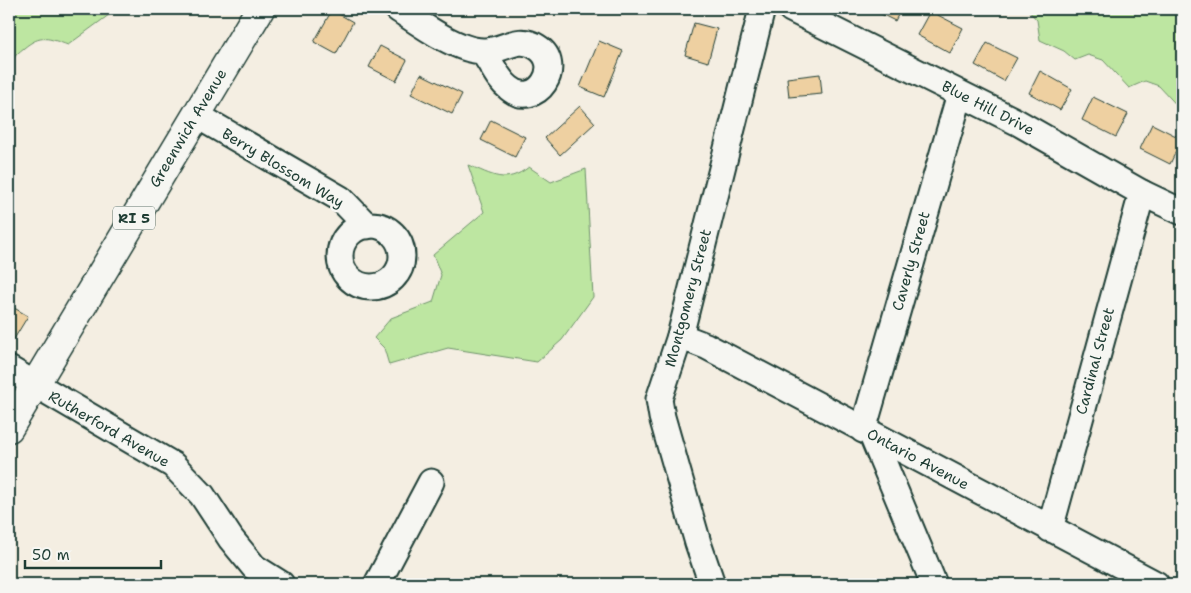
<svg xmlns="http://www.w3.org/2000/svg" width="1191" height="593" font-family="'Shantell Sans',sans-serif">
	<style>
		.green { fill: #bde6a1; stroke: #6e926a }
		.building { fill: #eed0a1; stroke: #1f3d34 }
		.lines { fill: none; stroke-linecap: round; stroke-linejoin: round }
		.minor-casing { stroke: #1f3d34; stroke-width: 29 }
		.major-casing { stroke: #1f3d34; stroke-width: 31 }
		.minor { stroke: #f6f6f2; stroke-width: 25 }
		.major { stroke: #f6f6f2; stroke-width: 28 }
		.labels { text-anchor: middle; stroke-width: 5; stroke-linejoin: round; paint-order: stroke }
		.shield { fill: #f6f6f2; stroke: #60746d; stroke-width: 1 }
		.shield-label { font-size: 14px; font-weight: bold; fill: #1f3d34 }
		.street-label { font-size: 15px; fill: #1f3d34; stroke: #f6f6f2 }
	</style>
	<rect width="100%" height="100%" fill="#f4eee2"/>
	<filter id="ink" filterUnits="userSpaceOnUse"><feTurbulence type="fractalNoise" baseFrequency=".02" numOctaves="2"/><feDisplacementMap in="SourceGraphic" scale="10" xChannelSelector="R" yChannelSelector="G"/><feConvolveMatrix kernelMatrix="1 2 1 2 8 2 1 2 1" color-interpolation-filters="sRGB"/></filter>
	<g filter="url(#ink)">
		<g class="green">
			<path d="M 9,9 L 117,9 L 68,45 C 48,38 41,34 24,48 C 19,52 15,55 13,60 L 9,60 Z"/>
			<path d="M 1027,9 L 1182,9 L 1182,111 L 1159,86 L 1145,81 L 1129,88 L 1103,60 L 1088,55 L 1075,60 L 1064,51 L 1040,40 L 1037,20 Z"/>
			<path d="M 468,165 C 493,175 505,185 529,167 L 551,182 L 586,169 L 593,297 L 562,340 L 537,362 L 448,348 L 389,365 L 384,348 L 374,338 L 391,318 L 433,302 L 441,275 L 433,255 L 484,212 Z"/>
		</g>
		<g class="building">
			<path d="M 871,9 L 901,9 L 895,21 Z"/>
			<path d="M 332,10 L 353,22 L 336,54 L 314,42 Z"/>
			<path d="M 930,11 L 963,28 L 950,53 L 917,35 Z"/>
			<path d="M 694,23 L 717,29 L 708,62 L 685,55 Z"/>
			<path d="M 599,41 L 623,51 L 604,97 L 580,87 Z"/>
			<path d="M 987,43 L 1017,58 L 1004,81 L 975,65 Z"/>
			<path d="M 380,46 L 407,60 L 396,81 L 369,67 Z"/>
			<path d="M 1040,71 L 1072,89 L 1060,110 L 1029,93 Z"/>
			<path d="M 421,74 L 462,94 L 452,114 L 411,94 Z"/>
			<path d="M 820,74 L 822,94 L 789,97 L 787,78 Z"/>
			<path d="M 1093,97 L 1128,114 L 1116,137 L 1082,120 Z"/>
			<path d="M 580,106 L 595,123 L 560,155 L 545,138 Z"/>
			<path d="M 491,120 L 525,137 L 515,157 L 481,140 Z"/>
			<path d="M 1152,124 L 1182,139 L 1170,164 L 1140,149 Z"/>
			<path d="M 9,305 L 28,316 L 14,339 L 9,336 Z"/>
		</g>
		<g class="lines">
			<defs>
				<g id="minor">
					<path d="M 398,9 C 419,23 457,51 483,51 C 503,52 517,34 537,47 C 566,65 536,111 509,88 C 497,79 492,63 482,51"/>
					<path d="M 791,9 L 1017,122 L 1142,193 L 1182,212"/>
					<path d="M 196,115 L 341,199 L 367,226"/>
					<circle cx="371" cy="256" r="31"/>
					<path d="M 680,336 L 706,346 L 1156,584"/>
					<path d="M 9,369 L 173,465 L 202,495 L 231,539 L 254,567 L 281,584"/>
					<path d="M 863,430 L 960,94"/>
					<path d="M 872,435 L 934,584"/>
					<path d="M 1050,529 L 1142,193"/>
					<path d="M 377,584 L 431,482"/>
					<path d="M 712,584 L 698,543 L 662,417 L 659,399 L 680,336 L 762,9"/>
				</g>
				<path id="major" d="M 9,428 L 260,9"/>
			</defs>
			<use href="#minor" class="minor-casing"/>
			<use href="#major" class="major-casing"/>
			<use href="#minor" class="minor"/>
			<use href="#major" class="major"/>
		</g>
	</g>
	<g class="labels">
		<rect class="shield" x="113" y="206.5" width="42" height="23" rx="4"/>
		<g class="shield-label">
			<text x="134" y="223">RI 5</text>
		</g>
		<g class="street-label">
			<text transform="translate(988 108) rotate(27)" y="5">Blue Hill Drive</text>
			<text transform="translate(188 128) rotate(-59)" y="5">Greenwich Avenue</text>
			<text transform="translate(283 168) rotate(31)" y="5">Berry Blossom Way</text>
			<text transform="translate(911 261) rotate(-74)" y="5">Caverly Street</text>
			<text transform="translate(688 298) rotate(-75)" y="5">Montgomery Street</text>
			<text transform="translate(1095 361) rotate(-75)" y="5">Cardinal Street</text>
			<text transform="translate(109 429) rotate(30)" y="5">Rutherford Avenue</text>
			<text transform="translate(918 459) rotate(28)" y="5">Ontario Avenue</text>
		</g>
	</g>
	<rect width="1191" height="593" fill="none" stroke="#f6f6f2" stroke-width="30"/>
	<rect x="15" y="15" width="1161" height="563" fill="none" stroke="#1f3d34" stroke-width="2" filter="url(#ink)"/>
	<path d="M25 560v8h136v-8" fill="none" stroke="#1f3d34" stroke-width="2.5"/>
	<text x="32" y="560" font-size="15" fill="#1f3d34" stroke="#f6f6f2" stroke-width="4" paint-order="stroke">50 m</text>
</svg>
